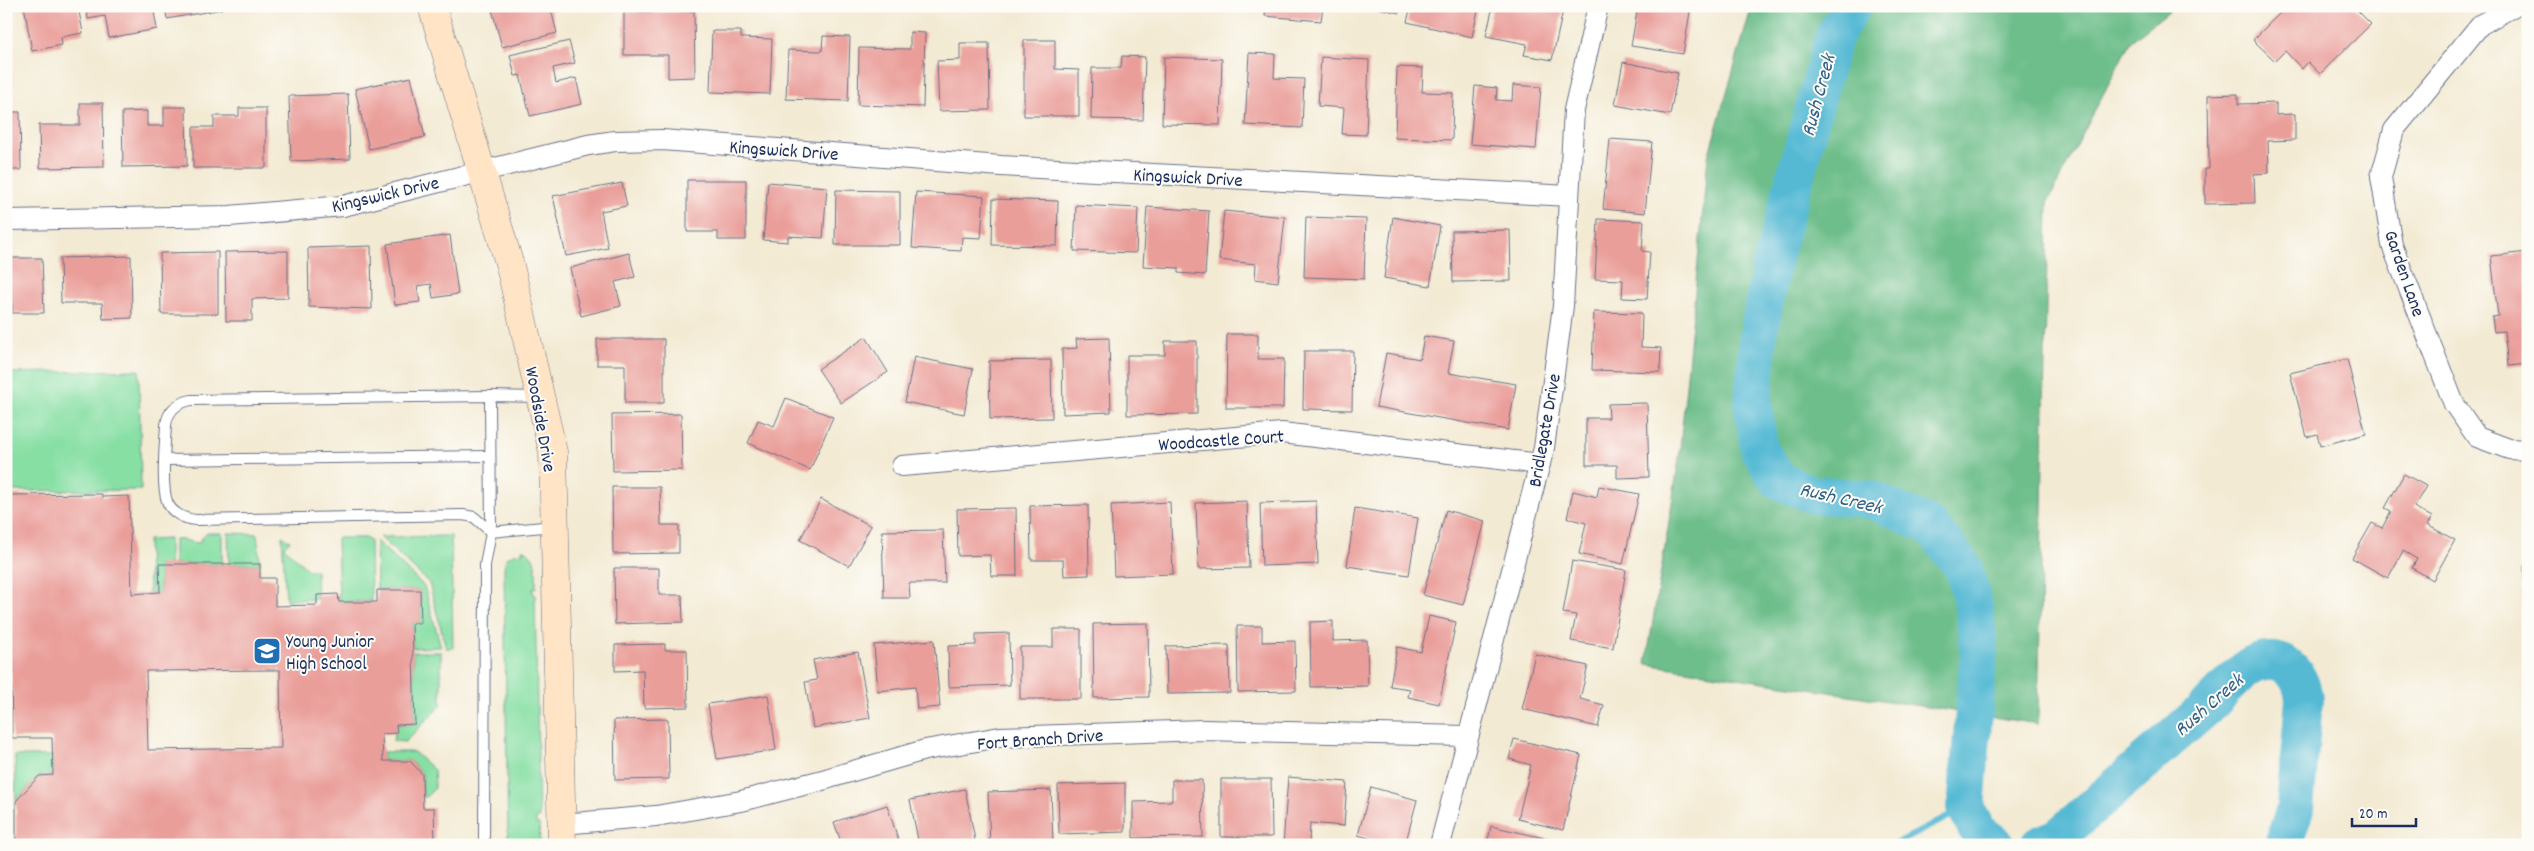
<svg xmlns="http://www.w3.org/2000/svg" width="2534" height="851" font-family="Dekko,sans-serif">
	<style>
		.green { fill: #87dfa4; stroke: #518781 }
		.forest { fill: #6dbe8a; stroke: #447674 }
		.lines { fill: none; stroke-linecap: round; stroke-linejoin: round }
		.stream { stroke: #55b9d4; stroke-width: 6 }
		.river { stroke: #55b9d4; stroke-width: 38 }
		.building { fill: #ea9e9a; fill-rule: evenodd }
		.lane-casing { stroke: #677087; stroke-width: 12 }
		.street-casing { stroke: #677087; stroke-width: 22 }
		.secondary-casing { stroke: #677087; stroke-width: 29 }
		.lane { stroke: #fff; stroke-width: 10 }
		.street { stroke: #fff; stroke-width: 20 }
		.secondary { stroke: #ffe4c6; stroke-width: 28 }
		.labels { text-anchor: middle; stroke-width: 4; stroke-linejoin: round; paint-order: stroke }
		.street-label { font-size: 19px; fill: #1b2f5e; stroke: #fdfcf7 }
		.poi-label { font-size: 19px; fill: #1b2f5e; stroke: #fdfcf7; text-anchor: start }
		.water-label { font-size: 20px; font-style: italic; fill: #2f5f87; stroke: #fdfcf7 }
	</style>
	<rect width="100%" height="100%" fill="#fdfcf7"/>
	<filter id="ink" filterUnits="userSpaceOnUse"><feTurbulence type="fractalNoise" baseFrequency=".02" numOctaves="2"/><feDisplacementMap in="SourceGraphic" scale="10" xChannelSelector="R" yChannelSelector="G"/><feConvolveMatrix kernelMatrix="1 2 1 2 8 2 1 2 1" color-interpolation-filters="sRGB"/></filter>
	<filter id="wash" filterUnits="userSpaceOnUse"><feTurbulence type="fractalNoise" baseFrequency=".0096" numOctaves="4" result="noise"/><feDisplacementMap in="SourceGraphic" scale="20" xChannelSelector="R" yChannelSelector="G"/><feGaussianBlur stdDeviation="1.12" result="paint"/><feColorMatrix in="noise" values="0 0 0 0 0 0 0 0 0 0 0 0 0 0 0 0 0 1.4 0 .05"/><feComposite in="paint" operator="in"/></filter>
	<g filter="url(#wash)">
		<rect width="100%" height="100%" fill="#f3ead3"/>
		<g class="green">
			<path d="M 139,370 L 141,490 L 6,491 L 6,373 Z"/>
			<path d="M 207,533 L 222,533 L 222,564 L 174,564 L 174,539 C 184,539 191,543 200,543 L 201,539 Z"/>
			<path d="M 228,533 L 257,534 L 260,564 L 229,564 Z"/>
			<path d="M 282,536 L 290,541 L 284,547 L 308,570 L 316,570 L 317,599 L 286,600 Z"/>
			<path d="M 451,536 L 453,648 L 446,648 L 429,583 L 380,537 Z"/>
			<path d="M 337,538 L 366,538 L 370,541 L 371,601 L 339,602 Z"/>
			<path d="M 169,539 L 169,564 L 159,565 L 160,592 L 149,593 L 148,540 Z"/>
			<path d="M 376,541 L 424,586 L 441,647 L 413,648 L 412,623 L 421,623 L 420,590 L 377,590 Z"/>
			<path d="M 522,549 C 539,555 536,573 536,588 L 533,588 L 533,594 L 535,594 L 539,818 L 536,818 L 536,824 L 539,824 L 540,845 L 508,845 L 504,568 L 506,558 L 514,554 L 522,553 Z"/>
			<path d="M 413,652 L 441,652 L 441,705 L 405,742 L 393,741 L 396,725 L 415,724 Z"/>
			<path d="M 6,738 L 8,845 L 6,845 Z"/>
			<path d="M 383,752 L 414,752 L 434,770 L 435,788 L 426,797 L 423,797 L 422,773 L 410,761 L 383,761 Z"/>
			<path d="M 15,756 L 53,756 L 53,775 L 39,776 L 16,801 Z"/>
		</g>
		<path class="forest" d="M 1752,6 L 2175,6 L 2130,42 L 2048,202 L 2038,724 L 1646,664 L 1679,459 L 1708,157 Z"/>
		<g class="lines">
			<path class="stream" d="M 1893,845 L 1966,808"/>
			<g class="river">
				<path d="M 1852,6 L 1833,38 L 1772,262 L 1758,336 L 1753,405 L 1759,449 L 1778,480 L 1811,494 L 1873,500 L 1930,526 L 1964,568 L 1974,607 L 1979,650 L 1966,808 L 1978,831 L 1997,845"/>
				<path d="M 2039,845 L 2058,837 C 2108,794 2158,750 2207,707 C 2222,694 2237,672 2255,664 C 2283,652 2301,674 2304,699 L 2295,809 L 2283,845"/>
			</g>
		</g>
		<g id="blocks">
			<g class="building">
				<path d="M 24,6 L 78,6 L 83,33 L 61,37 L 62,45 L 32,51 Z"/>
				<path d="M 86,6 L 153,6 L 157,29 L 109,38 L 105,16 L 88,19 Z"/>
				<path d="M 165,6 L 222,6 L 222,9 L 167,19 Z"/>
				<path d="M 491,6 L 550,6 L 557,33 L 502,47 Z"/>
				<path d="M 1266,6 L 1323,6 L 1321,21 L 1265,16 Z"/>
				<path d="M 1370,6 L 1400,6 L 1399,13 Z"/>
				<path d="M 1411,6 L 1479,6 L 1472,37 L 1407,22 Z"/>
				<path d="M 1493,6 L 1564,6 L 1552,60 L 1524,55 L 1527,44 L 1486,36 Z"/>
				<path d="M 1638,6 L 1691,6 L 1683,54 L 1631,46 Z"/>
				<path d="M 2287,6 L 2353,6 L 2371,24 L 2320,74 L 2308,62 L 2302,69 L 2285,51 L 2275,61 L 2253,40 Z"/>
				<path d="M 694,11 L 695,77 L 668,78 L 668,55 L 624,55 L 624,12 Z"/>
				<path d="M 712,31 L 741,31 L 741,38 L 772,39 L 770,94 L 710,92 Z"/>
				<path d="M 910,32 L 925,33 L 923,107 L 858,105 L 859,48 L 910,49 Z"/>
				<path d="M 823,36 L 850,37 L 848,101 L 786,99 L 788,50 L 822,51 Z"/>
				<path d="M 1024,40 L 1055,40 L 1055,69 L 1079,70 L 1079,116 L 1024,116 Z"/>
				<path d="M 569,41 L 575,63 L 553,68 L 556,83 L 576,78 L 582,104 L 530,116 L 520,75 L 515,76 L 510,55 Z"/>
				<path d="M 960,43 L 989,43 L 990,110 L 939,111 L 937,61 L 960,60 Z"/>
				<path d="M 1249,53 L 1275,54 L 1274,78 L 1304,79 L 1302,128 L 1245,125 Z"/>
				<path d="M 1122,56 L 1145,57 L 1143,120 L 1091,119 L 1092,68 L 1121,68 Z"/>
				<path d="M 1164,57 L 1222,59 L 1220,125 L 1162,124 Z"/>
				<path d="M 1321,57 L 1369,60 L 1366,135 L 1342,134 L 1344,108 L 1318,106 Z"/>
				<path d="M 1623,62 L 1678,73 L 1670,115 L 1615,105 Z"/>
				<path d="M 1397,67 L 1423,68 L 1422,92 L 1453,93 L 1452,140 L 1395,138 Z"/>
				<path d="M 411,77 L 425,137 L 369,149 L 355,89 Z"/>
				<path d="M 1513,85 L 1541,87 L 1536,149 L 1470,144 L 1475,86 L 1497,88 L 1496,100 L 1512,101 Z"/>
				<path d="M 348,94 L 350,159 L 291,161 L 289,96 Z"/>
				<path d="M 2238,94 L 2238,104 L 2276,103 L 2276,115 L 2295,114 L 2295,140 L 2268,141 L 2269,173 L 2254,174 L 2255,203 L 2205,204 L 2205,169 L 2209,169 L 2208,95 Z"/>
				<path d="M 80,103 L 103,103 L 104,167 L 40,168 L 39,125 L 80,125 Z"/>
				<path d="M 164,107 L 186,107 L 187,166 L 123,167 L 122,112 L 147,111 L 147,126 L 164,126 Z"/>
				<path d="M 239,108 L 266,108 L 266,168 L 193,168 L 193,127 L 214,127 L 214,116 L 239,116 Z"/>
				<path d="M 6,112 L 20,112 L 21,170 L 6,170 Z"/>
				<path d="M 1610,139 L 1652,142 L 1645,213 L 1603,209 Z"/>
				<path d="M 687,180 L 746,180 L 746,240 L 718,240 L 718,232 L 687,232 Z"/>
				<path d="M 768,182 L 827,187 L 823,238 L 788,236 L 788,242 L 763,240 Z"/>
				<path d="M 622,183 L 627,206 L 601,211 L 608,248 L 566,256 L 553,196 Z"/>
				<path d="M 836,190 L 900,191 L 900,245 L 835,245 Z"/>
				<path d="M 916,192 L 984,196 L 981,238 L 962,237 L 961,251 L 912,248 Z"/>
				<path d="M 993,199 L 1058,201 L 1057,246 L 992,245 Z"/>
				<path d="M 1076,205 L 1138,208 L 1136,253 L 1074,251 Z"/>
				<path d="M 1147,207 L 1209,211 L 1205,275 L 1178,273 L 1178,268 L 1143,266 Z"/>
				<path d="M 1224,211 L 1285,217 L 1278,282 L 1255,279 L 1256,264 L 1219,260 Z"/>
				<path d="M 1306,217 L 1366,219 L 1364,279 L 1304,277 Z"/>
				<path d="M 1393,217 L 1440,226 L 1430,286 L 1384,278 Z"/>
				<path d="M 1598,219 L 1644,221 L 1642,251 L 1650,252 L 1647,299 L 1622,298 L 1623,280 L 1595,279 Z"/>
				<path d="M 1510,230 L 1511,281 L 1453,282 L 1452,231 Z"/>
				<path d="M 450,235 L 458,294 L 433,298 L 431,284 L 417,286 L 420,302 L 395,305 L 387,244 Z"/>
				<path d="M 371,246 L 372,309 L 309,307 L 308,248 Z"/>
				<path d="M 288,251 L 288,298 L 252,299 L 252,321 L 226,321 L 225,252 Z"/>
				<path d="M 218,252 L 218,314 L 161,314 L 160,253 Z"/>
				<path d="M 2528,252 L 2528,364 L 2508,366 L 2504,331 L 2494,332 L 2492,317 L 2498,316 L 2491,256 Z"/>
				<path d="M 629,253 L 635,277 L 615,282 L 621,306 L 581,316 L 570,268 Z"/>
				<path d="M 131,256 L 132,318 L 103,319 L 102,303 L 61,303 L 60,258 Z"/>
				<path d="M 6,258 L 42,258 L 44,313 L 12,313 L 12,303 L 6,303 Z"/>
				<path d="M 1594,312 L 1642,313 L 1641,347 L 1661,348 L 1660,372 L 1592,370 Z"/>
				<path d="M 1227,334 L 1258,334 L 1258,359 L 1284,359 L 1283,408 L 1226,408 Z"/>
				<path d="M 1424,336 L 1454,341 L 1448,373 L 1516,384 L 1508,430 L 1376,407 L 1386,353 L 1420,359 Z"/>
				<path d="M 866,337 L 888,372 L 841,403 L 818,369 Z"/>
				<path d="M 1109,338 L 1111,412 L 1063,414 L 1062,349 L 1077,348 L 1076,339 Z"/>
				<path d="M 597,339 L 664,339 L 664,403 L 625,403 L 625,365 L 597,365 Z"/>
				<path d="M 1165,341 L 1197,341 L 1197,414 L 1127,415 L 1127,355 L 1165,355 Z"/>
				<path d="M 1304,351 L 1353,351 L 1352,410 L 1303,409 Z"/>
				<path d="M 914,357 L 973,369 L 964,414 L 905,402 Z"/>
				<path d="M 2347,359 L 2366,434 L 2320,446 L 2317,434 L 2307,437 L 2290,373 Z"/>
				<path d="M 1051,360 L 1052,418 L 990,419 L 989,361 Z"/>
				<path d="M 786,398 L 833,417 L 810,470 L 748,443 L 758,420 L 774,426 Z"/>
				<path d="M 1647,403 L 1649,477 L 1617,478 L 1617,465 L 1586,465 L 1586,418 L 1609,418 L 1608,404 Z"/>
				<path d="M 681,414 L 682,470 L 613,471 L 612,415 Z"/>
				<path d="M 2404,474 L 2426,486 L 2414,507 L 2432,517 L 2427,525 L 2455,540 L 2433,580 L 2412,568 L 2417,559 L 2403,551 L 2388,578 L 2352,558 L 2372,523 L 2382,528 L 2391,511 L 2385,508 Z"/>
				<path d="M 1599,486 L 1639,494 L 1623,564 L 1579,554 L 1586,523 L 1567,518 L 1573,491 L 1597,497 Z"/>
				<path d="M 612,487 L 660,487 L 661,525 L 679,525 L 679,553 L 613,554 Z"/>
				<path d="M 102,494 L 102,497 L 129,496 L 132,594 L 160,592 L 159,564 L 260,564 L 260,578 L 275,578 L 275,606 L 317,605 L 317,595 L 338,594 L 339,602 L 377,602 L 377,590 L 420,590 L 421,623 L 412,623 L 415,724 L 396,725 L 397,733 L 382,734 L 383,761 L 410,761 L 422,774 L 423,808 L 434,808 L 435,845 L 16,845 L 16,801 L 39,776 L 53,775 L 52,738 L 12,738 L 11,672 L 6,672 L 6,495 ZM 280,670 L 281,748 L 148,750 L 146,671 Z"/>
				<path d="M 821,499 L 871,526 L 849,566 L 800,540 Z"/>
				<path d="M 1247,501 L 1249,568 L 1198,569 L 1196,503 Z"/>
				<path d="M 1316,501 L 1318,564 L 1262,566 L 1260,503 Z"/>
				<path d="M 1170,502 L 1173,574 L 1114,576 L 1111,505 Z"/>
				<path d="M 1088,505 L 1089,575 L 1064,576 L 1063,560 L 1031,560 L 1030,506 Z"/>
				<path d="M 1016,508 L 1017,576 L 991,576 L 990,555 L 958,556 L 957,509 Z"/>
				<path d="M 1355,508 L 1418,518 L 1409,575 L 1347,566 Z"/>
				<path d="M 1446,510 L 1485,521 L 1463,605 L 1423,595 Z"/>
				<path d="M 943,530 L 945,583 L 909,583 L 910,598 L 884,598 L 882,531 Z"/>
				<path d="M 1572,561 L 1626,570 L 1613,648 L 1571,641 L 1576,615 L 1563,613 Z"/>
				<path d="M 2524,565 L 2528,565 L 2528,606 L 2523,606 Z"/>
				<path d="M 614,568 L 659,568 L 659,595 L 682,595 L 683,622 L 615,624 Z"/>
				<path d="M 1429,616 L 1456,622 L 1439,704 L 1408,697 L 1410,689 L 1390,686 L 1397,647 L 1421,652 Z"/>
				<path d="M 1333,621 L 1333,641 L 1367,640 L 1368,686 L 1311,687 L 1310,622 Z"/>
				<path d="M 1148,623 L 1149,697 L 1094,698 L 1093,624 Z"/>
				<path d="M 1237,626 L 1262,626 L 1262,642 L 1295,641 L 1296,691 L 1238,692 Z"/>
				<path d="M 1053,629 L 1081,629 L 1081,699 L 1020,699 L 1020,647 L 1053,647 Z"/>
				<path d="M 1009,633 L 1010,685 L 949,687 L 948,646 L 976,645 L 976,634 Z"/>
				<path d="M 934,640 L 940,707 L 917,709 L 915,687 L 878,691 L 874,645 Z"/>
				<path d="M 665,644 L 665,650 L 687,650 L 688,707 L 644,708 L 643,670 L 615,671 L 615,645 Z"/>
				<path d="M 1229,645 L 1230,693 L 1167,694 L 1166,646 Z"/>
				<path d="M 858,652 L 870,718 L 813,728 L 805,682 L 817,680 L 813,660 Z"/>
				<path d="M 1535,654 L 1588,666 L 1580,699 L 1604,705 L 1598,727 L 1522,709 Z"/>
				<path d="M 768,695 L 776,750 L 717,759 L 708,704 Z"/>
				<path d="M 668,719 L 669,779 L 615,780 L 614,720 Z"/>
				<path d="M 1514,739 L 1581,755 L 1563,830 L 1518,819 L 1531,765 L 1509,759 Z"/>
				<path d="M 1288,777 L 1347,782 L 1344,826 L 1310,823 L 1309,845 L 1283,845 Z"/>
				<path d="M 1221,779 L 1271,779 L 1272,837 L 1221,837 Z"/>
				<path d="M 1172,780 L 1202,780 L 1203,837 L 1133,838 L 1133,802 L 1172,801 Z"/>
				<path d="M 1125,783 L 1125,832 L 1059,834 L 1058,785 Z"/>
				<path d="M 1371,787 L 1417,800 L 1405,845 L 1392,845 L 1358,835 Z"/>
				<path d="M 965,789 L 976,845 L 919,845 L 910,800 Z"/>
				<path d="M 1051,790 L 1053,843 L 990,845 L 988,792 Z"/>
				<path d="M 887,805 L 900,845 L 842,845 L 834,822 Z"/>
				<path d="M 1491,826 L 1553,840 L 1552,845 L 1487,845 Z"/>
			</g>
		</g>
	</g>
	<g filter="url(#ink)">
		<use href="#blocks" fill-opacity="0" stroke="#677087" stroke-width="1"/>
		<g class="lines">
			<defs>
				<g id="lane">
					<path d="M 165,460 L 490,456"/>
					<path d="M 491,532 L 474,517 L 463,515 L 196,520 C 184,519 171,513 167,501 C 161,485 165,444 166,425 C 168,410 177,403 191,400 L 490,396 L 540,397"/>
					<path d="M 491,532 L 553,526"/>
					<path d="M 484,845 L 485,565 L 491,532 L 490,396"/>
				</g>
				<g id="street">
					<path d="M 2514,6 L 2480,25 L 2394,130 L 2381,177 L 2392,245 L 2454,404 L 2477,437 L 2509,449 L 2528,450"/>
					<path d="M 6,220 L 229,216 L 343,206 L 588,145 L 615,141 L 662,140 L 1001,166 L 1569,196"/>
					<path d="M 902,466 L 1282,433 L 1540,464"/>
					<path d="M 562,824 L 656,816 L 741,801 L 819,781 L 925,750 L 1000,737 L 1203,730 L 1466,736"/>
					<path d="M 1440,845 L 1544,448 L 1563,306 L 1574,110 L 1598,6"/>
				</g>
				<path id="secondary" d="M 432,6 L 510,266 L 553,452 L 562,845"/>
			</defs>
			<use href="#lane" class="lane-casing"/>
			<use href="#street" class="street-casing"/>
			<use href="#secondary" class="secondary-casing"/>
			<use href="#lane" class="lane"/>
			<use href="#street" class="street"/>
			<use href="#secondary" class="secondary"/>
		</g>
	</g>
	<defs>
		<symbol id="school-square" viewBox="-11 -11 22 22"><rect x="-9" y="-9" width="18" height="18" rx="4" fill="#1f6fb2" stroke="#fdfcf7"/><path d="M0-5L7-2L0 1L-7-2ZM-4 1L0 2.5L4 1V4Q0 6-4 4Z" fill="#fff"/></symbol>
	</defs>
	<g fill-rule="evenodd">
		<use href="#school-square" x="251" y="635" width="32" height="32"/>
	</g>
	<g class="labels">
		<g class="street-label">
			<text transform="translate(784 149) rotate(4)" y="7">Kingswick Drive</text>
			<text transform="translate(1188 176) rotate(3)" y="7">Kingswick Drive</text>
			<text transform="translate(385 193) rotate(-13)" y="7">Kingswick Drive</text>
			<text transform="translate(2406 273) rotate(71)" y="7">Garden Lane</text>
			<text transform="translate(542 419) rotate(80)" y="7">Woodside Drive</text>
			<text transform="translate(1543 430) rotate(-80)" y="7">Bridlegate Drive</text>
			<text transform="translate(1221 439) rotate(-4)" y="7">Woodcastle Court</text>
			<text transform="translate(1040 738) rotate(-4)" y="7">Fort Branch Drive</text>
		</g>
		<g class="poi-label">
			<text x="286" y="647">Young Junior<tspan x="286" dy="22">High School</tspan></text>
		</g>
		<g class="water-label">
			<text transform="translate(1817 95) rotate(-75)" y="7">Rush Creek</text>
			<text transform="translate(1841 497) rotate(13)" y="7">Rush Creek</text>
			<text transform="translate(2208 704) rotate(-41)" y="7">Rush Creek</text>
		</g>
	</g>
	<rect width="2534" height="851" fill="none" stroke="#fdfcf7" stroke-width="25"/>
	<path d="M2352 818v8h64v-8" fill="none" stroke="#1b2f5e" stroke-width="2.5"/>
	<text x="2359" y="818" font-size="15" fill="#1b2f5e" stroke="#fdfcf7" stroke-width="4" paint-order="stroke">20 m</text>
</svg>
